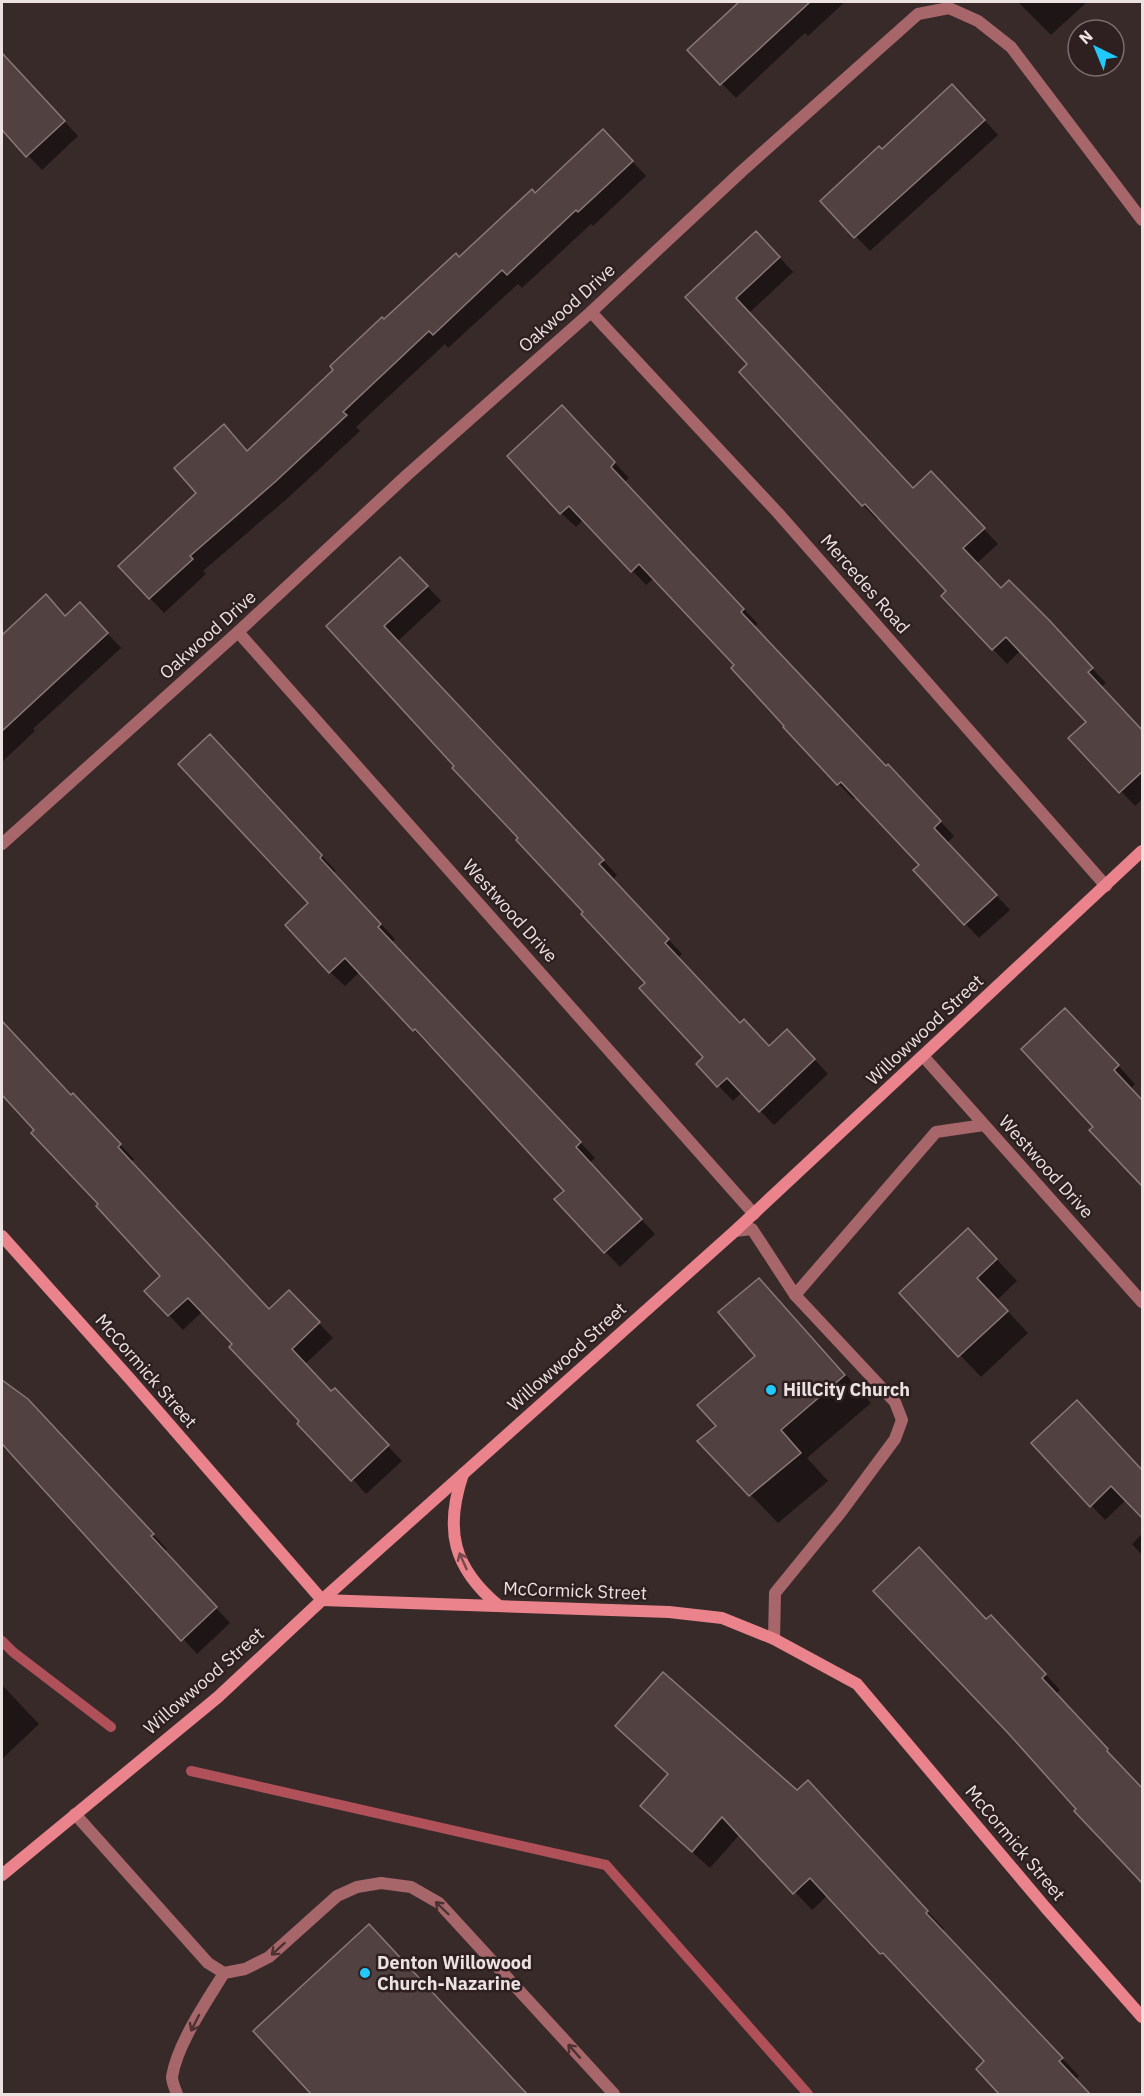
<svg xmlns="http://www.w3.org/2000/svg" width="1144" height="2096" font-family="'IBM Plex Sans',sans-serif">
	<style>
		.shadow { fill: #0007 }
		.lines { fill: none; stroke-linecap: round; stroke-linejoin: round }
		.stream { stroke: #b05059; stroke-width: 10 }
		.building { fill: #514141; stroke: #8b7979; stroke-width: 1.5 }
		.lane { stroke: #a7666a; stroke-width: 12 }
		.street { stroke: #a7666a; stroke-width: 12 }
		.secondary { stroke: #ea838b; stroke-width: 12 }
		.oneway { stroke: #79484b }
		.oneway2 { stroke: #4c3233 }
		.poi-dot { fill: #21c9fd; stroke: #2e2021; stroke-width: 2 }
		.labels { text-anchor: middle; stroke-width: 5; stroke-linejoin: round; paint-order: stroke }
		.street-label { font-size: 18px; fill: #ece2e2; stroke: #2e2021 }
		.poi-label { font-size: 18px; font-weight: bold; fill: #ece2e2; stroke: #2e2021; text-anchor: start }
	</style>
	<rect width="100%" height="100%" fill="#392a2a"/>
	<g class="shadow">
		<path d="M 740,2 L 845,2 L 808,36 L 805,33 L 736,98 L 689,50 Z"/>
		<path d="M 1018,2 L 1087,2 L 1051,35 Z"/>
		<path d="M 2,54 L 78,136 L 42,170 L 2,128 Z"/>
		<path d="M 966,100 L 998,135 L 870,251 L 822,201 L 882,151 Z"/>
		<path d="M 618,146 L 646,176 L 593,226 L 591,224 L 522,288 L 518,284 L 448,348 L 445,344 L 356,427 L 360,431 L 289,497 L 203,571 L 206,574 L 164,613 L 120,566 L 198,493 L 224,426 L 248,452 L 384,321 L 535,195 Z"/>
		<path d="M 770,247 L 793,272 L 749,313 L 913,489 L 945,487 L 998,544 L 977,563 L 1001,589 L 1064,638 L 1106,683 L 1101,687 L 1142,732 L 1142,799 L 1135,806 L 1071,738 L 1088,722 L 1021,650 L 1007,664 L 993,649 L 948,591 L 879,518 L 877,520 L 863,505 L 749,364 L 687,297 Z"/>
		<path d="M 576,421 L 629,478 L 624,482 L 758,624 L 754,627 L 886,768 L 902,780 L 954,836 L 947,843 L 1010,910 L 979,938 L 915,870 L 921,865 L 856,796 L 853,799 L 785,727 L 736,665 L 654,578 L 646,585 L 584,519 L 576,527 L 561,513 Z"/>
		<path d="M 415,573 L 441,601 L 398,641 L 617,875 L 613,880 L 682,954 L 678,958 L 741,1025 L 770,1048 L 802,1046 L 828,1074 L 774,1125 L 742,1092 L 733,1101 L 698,1064 L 706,1057 L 647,983 L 457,767 L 329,626 Z"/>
		<path d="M 46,597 L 66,617 L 94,619 L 121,648 L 33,729 L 35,731 L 2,762 L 2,637 Z"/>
		<path d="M 224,751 L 336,871 L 333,873 L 395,939 L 392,942 L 595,1158 L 589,1163 L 655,1234 L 620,1267 L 556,1200 L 566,1191 L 430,1043 L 428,1045 L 414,1030 L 360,972 L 345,986 L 330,972 L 310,903 Z"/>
		<path d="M 2,1023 L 134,1159 L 131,1162 L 270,1311 L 303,1307 L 333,1338 L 305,1364 L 332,1393 L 349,1404 L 402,1461 L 366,1494 L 203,1311 L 183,1330 L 146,1291 L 162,1276 L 33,1133 L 36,1130 L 2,1093 Z"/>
		<path d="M 1083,1027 L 1135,1084 L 1095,1127 Z"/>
		<path d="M 990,1252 L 1017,1281 L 997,1300 L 1028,1333 L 981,1377 L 901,1293 Z"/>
		<path d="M 759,1280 L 786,1307 L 871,1403 L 807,1458 L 828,1481 L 778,1523 L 699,1441 L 718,1426 L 757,1356 Z"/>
		<path d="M 2,1382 L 27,1400 L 42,1415 L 167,1549 L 164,1552 L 230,1623 L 197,1654 L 16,1457 L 2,1447 Z"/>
		<path d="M 1033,1443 L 1142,1472 L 1126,1500 L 1105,1520 Z"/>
		<path d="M 1142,1534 L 1142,1555 L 1132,1544 Z"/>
		<path d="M 986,1621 L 1006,1632 L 1060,1690 L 1056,1694 L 1142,1789 L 1078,1809 Z"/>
		<path d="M 2,1685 L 39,1724 L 2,1759 Z"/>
		<path d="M 617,1726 L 797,1792 L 825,1799 L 944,1929 L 942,1931 L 1079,2076 L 1075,2079 L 1089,2094 L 1001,2094 L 978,2069 L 986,2061 L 828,1895 L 812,1910 L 740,1834 L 710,1868 L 660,1823 L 670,1775 Z"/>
		<path d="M 396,1953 L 527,2094 L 313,2094 L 255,2031 Z"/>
	</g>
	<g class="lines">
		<g class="stream">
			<path d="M 2,1641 L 13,1652 L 111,1727"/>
			<path d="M 191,1771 L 606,1865 L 808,2094"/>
		</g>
	</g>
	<g class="building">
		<path d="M 739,2 L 810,2 L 720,85 L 687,50 Z"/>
		<path d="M 2,53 L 65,121 L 26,157 L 2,130 Z"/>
		<path d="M 952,84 L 985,120 L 854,238 L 820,201 L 879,146 L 882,149 Z"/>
		<path d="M 603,129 L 633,161 L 578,212 L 576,210 L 507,275 L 502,270 L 433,335 L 429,331 L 343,412 L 347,415 L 275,482 L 190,556 L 193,559 L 149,599 L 118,566 L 196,493 L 174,468 L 224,424 L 247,451 L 333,370 L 330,366 L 382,317 L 384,319 L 456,253 L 459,257 L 532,189 L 535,193 Z"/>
		<path d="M 756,231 L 780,257 L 736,298 L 913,488 L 931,471 L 985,528 L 963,548 L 1001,588 L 1009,580 L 1050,621 L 1093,668 L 1088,672 L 1143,731 L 1143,771 L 1119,793 L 1068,738 L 1086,722 L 1006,637 L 992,650 L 941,596 L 946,591 L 865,504 L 862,506 L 739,372 L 747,364 L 685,297 Z"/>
		<path d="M 562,405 L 615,462 L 611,467 L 744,609 L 741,612 L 886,766 L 888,764 L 941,821 L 934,828 L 997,895 L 964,925 L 913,870 L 919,865 L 841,782 L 837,785 L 783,727 L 784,726 L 731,668 L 734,665 L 639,564 L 631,572 L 569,506 L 560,514 L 507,456 Z"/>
		<path d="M 400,557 L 428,586 L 384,626 L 604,860 L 599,864 L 669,939 L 665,943 L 740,1023 L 744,1019 L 769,1046 L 787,1029 L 815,1059 L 759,1112 L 727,1078 L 717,1087 L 696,1064 L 703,1057 L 639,988 L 645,983 L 581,914 L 583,912 L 516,840 L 518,838 L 452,768 L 454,766 L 326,626 Z"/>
		<path d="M 46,594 L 65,616 L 80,602 L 108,633 L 2,731 L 2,635 Z"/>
		<path d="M 210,734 L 322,855 L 320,858 L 381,924 L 378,927 L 581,1142 L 576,1147 L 642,1219 L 604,1253 L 554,1199 L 564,1191 L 415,1029 L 413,1031 L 345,958 L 329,973 L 285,925 L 308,903 L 178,764 Z"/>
		<path d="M 1065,1008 L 1119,1065 L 1114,1070 L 1143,1101 L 1143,1187 L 1089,1130 L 1093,1127 L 1021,1049 Z"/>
		<path d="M 2,1021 L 71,1095 L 73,1093 L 121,1144 L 118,1147 L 269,1309 L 289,1290 L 320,1322 L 292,1349 L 331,1391 L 335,1388 L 389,1445 L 351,1481 L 297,1424 L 299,1421 L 229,1347 L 232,1344 L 188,1298 L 168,1316 L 144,1291 L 160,1276 L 96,1206 L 98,1204 L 31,1133 L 34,1130 L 2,1095 Z"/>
		<path d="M 968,1228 L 997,1259 L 977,1278 L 1008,1311 L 958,1357 L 899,1293 Z"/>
		<path d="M 759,1278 L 845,1375 L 781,1430 L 801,1453 L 749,1496 L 697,1441 L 716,1426 L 697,1405 L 755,1356 L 718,1312 Z"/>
		<path d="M 2,1380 L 28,1399 L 154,1534 L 151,1536 L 217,1607 L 181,1641 L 2,1444 Z"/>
		<path d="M 1077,1400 L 1143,1471 L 1143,1519 L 1111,1486 L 1090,1507 L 1031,1443 Z"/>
		<path d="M 919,1547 L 986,1619 L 991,1615 L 1046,1674 L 1042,1678 L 1108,1749 L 1107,1751 L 1143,1789 L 1143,1884 L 1074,1811 L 1076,1809 L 1008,1733 L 873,1591 Z"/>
		<path d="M 663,1672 L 797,1790 L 808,1780 L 928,1911 L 926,1913 L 1063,2058 L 1059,2061 L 1090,2094 L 999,2094 L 976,2069 L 984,2061 L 883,1953 L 880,1954 L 810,1878 L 793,1894 L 722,1817 L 692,1852 L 640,1806 L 668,1774 L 615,1726 Z"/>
		<path d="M 369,1924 L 527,2094 L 311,2094 L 253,2031 Z"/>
	</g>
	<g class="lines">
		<g class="lane">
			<path d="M 735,1231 L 752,1229 L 795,1295 L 895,1402 L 902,1420 L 895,1439 L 841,1512 L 775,1593 L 774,1639"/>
			<path d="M 795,1295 L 936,1132 L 984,1125"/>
			<path d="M 75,1814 L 208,1963 L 224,1973 L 245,1969 L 269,1957 L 337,1896 L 357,1887 L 381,1883 L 411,1887 L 439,1903 L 614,2094"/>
			<path d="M 177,2094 C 175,2089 172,2082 172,2077 C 177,2044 207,2001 224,1973"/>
		</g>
		<g class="street">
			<path d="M 591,312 L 778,513 L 1106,886"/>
			<path d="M 238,632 L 754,1214"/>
			<path d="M 2,844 L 238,632 L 407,475 L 591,312 L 742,171 L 918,14 L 949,8 L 978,21 L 1011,47 L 1142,220"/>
			<path d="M 923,1056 L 1142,1302"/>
		</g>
		<g class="secondary">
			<path d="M 2,1236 L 130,1379 L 322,1600 L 669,1612 L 722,1618 L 774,1639 L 857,1684 L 1045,1907 L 1142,2017"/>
			<path d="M 463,1474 C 444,1530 453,1568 499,1606"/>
			<path d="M 2,1875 L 218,1697 L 322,1600 L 735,1231 L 1142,851"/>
		</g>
	</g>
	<defs><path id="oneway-shaft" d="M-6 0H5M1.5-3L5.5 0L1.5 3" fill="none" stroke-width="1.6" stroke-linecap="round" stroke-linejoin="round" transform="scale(1.5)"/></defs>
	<use class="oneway" href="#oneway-shaft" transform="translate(463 1561) rotate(-114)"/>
	<g class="oneway2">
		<use href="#oneway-shaft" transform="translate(442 1908) rotate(-136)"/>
		<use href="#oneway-shaft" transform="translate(278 1949) rotate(138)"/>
		<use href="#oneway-shaft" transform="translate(195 2023) rotate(117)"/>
		<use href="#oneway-shaft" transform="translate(574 2051) rotate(-132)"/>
	</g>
	<g class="poi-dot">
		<circle cx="771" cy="1390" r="6"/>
		<circle cx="365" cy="1973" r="6"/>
	</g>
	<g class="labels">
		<g class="street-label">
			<text transform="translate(567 308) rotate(-42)" y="6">Oakwood Drive</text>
			<text transform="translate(865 584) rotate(49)" y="6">Mercedes Road</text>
			<text transform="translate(208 635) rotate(-42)" y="6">Oakwood Drive</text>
			<text transform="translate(510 911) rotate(48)" y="6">Westwood Drive</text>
			<text transform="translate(925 1030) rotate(-43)" y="6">Willowwood Street</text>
			<text transform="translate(1046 1167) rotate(48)" y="6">Westwood Drive</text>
			<text transform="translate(567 1357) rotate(-42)" y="6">Willowwood Street</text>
			<text transform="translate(146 1371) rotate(49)" y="6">McCormick Street</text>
			<text transform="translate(575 1591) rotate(2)" y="6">McCormick Street</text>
			<text transform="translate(204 1681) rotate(-41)" y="6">Willowwood Street</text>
			<text transform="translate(1015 1843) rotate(50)" y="6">McCormick Street</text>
		</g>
		<g class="poi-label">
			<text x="783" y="1396">HillCity Church</text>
			<text x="377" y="1969">Denton Willowood<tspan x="377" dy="21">Church-Nazarine</tspan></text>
		</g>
	</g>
	<rect width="1144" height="2096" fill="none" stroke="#ece2e2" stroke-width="6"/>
	<g transform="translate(1096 48) rotate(317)"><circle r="28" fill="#2e2021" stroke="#7a6e6e" stroke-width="1.5"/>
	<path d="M0-4.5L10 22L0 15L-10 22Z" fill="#21c9fd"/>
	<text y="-9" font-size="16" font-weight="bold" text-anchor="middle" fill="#ece2e2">N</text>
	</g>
</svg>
